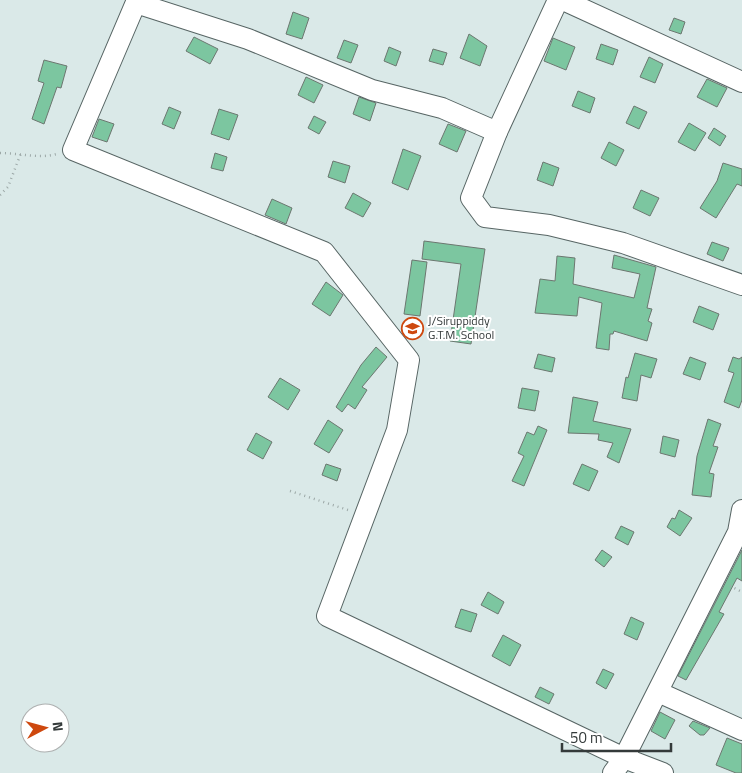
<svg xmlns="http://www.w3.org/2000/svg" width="742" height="773" font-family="'Titillium Web',sans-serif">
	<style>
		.building { fill: #7cc6a0; stroke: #6c7770 }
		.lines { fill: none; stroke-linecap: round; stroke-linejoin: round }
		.minor-casing { stroke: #576564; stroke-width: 22 }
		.path { stroke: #9ca8a7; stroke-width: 2.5; stroke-dasharray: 1 4; stroke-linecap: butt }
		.minor { stroke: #fff; stroke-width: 20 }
		.labels { text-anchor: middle; stroke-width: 4; stroke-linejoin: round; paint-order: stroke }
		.poi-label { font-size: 12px; fill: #343a3a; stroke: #fff; text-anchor: start }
	</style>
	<rect width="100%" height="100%" fill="#dae9e8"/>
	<g class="building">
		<path d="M 293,12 L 309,18 L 302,39 L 286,34 Z"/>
		<path d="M 674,18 L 685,22 L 681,34 L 669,30 Z"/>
		<path d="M 469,34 L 487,46 L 480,66 L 460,58 Z"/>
		<path d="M 194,37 L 218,49 L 210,64 L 186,51 Z"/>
		<path d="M 553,38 L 575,47 L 566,70 L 544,61 Z"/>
		<path d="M 344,40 L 358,45 L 351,63 L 337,58 Z"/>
		<path d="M 601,44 L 618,50 L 613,65 L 596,59 Z"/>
		<path d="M 389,47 L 401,52 L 396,66 L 384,61 Z"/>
		<path d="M 433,49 L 447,53 L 443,65 L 429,61 Z"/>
		<path d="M 649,57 L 663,64 L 655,83 L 640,77 Z"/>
		<path d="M 44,60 L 67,66 L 61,88 L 57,87 L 44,124 L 32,119 L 44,83 L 38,81 Z"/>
		<path d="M 306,77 L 323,85 L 314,103 L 298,95 Z"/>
		<path d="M 707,79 L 727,88 L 717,107 L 697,97 Z"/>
		<path d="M 578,91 L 595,98 L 590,113 L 572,106 Z"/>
		<path d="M 359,97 L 376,103 L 370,121 L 353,114 Z"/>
		<path d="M 634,106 L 647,112 L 639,129 L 626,123 Z"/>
		<path d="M 169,107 L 181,112 L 174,129 L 162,124 Z"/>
		<path d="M 219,109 L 238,115 L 229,140 L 211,134 Z"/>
		<path d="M 314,116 L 326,122 L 319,134 L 308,128 Z"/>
		<path d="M 99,119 L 114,124 L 107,142 L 92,137 Z"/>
		<path d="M 689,123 L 706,133 L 695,151 L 678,142 Z"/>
		<path d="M 448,124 L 466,131 L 457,152 L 439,144 Z"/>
		<path d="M 714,128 L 726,136 L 720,146 L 708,138 Z"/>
		<path d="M 609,142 L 624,150 L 616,166 L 601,158 Z"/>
		<path d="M 403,149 L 421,156 L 408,190 L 392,183 Z"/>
		<path d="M 215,153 L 227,157 L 223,171 L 211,168 Z"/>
		<path d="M 333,161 L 350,166 L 345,183 L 328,177 Z"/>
		<path d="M 543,162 L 559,168 L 553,186 L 537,180 Z"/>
		<path d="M 723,163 L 742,169 L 742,186 L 737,184 L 716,218 L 700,208 L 717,181 Z"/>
		<path d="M 641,190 L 659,198 L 650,216 L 633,208 Z"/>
		<path d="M 353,193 L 371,203 L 363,217 L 345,208 Z"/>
		<path d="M 272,199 L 292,208 L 286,224 L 265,215 Z"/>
		<path d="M 424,241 L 485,249 L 471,344 L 450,341 L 461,264 L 422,259 Z"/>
		<path d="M 712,242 L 729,248 L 723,261 L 707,254 Z"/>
		<path d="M 614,255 L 656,267 L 647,308 L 652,309 L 648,321 L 652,323 L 647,341 L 614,331 L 613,334 L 610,334 L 609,350 L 596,348 L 602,303 L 579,297 L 577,316 L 535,313 L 540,279 L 555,281 L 557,256 L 575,258 L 573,284 L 634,298 L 640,274 L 612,268 Z"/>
		<path d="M 412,260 L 427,262 L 420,316 L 404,314 Z"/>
		<path d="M 326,282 L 343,295 L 330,316 L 312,304 Z"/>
		<path d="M 699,306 L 719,314 L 713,330 L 693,322 Z"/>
		<path d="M 376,347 L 387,357 L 362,387 L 367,390 L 355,409 L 348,404 L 342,412 L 336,407 L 361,365 Z"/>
		<path d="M 635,353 L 657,359 L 651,378 L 641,375 L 637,401 L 622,398 L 626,377 L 628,378 Z"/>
		<path d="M 538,354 L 555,358 L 552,372 L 534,368 Z"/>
		<path d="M 690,357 L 706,363 L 700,380 L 683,374 Z"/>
		<path d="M 733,357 L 739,359 L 742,357 L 742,400 L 739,408 L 724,402 L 734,373 L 728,371 Z"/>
		<path d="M 280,378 L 300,390 L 288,410 L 268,397 Z"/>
		<path d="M 522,388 L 539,391 L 535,411 L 518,408 Z"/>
		<path d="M 573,397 L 598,402 L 593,421 L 631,429 L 619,463 L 607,457 L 613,443 L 598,440 L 599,434 L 568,433 Z"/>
		<path d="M 708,419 L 721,424 L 713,446 L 718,447 L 709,473 L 714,474 L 711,497 L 692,495 L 697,456 Z"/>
		<path d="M 328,420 L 343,430 L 329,453 L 314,444 Z"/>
		<path d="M 538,426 L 547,430 L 524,486 L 512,481 L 524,456 L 518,453 L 527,432 L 534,435 Z"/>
		<path d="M 256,433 L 272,442 L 263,459 L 247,450 Z"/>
		<path d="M 663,436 L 679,440 L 675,457 L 660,453 Z"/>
		<path d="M 326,464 L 341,469 L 337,481 L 322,475 Z"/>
		<path d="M 582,464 L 598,471 L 589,491 L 573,484 Z"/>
		<path d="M 679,510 L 692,518 L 680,536 L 667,527 L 672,518 L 675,519 Z"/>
		<path d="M 621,526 L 634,532 L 628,545 L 615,538 Z"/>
		<path d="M 602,550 L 612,557 L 604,567 L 595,560 Z"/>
		<path d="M 742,550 L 742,581 L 737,578 L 719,612 L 724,614 L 686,680 L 678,676 Z"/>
		<path d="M 488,592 L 504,602 L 498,614 L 481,605 Z"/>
		<path d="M 461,609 L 477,614 L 471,632 L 455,627 Z"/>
		<path d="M 631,617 L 644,623 L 637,640 L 624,634 Z"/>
		<path d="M 503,635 L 521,645 L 510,666 L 492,656 Z"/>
		<path d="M 603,669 L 614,674 L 606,689 L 596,683 Z"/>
		<path d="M 540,687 L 554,694 L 549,704 L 535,697 Z"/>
		<path d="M 660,712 L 675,720 L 665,739 L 651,731 Z"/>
		<path d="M 693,721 L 710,728 L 704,735 L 700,735 L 689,726 Z"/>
		<path d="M 727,738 L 742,744 L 742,773 L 736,773 L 716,765 Z"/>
	</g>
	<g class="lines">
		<defs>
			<g id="minor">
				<path d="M 137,0 L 73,150 L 324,252 L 409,360 L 397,430 L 327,616 L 624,758 L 613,773"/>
				<path d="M 558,0 L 497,132 L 471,198 L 485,217 L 549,225 L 623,243 L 742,285"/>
				<path d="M 563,0 L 742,82"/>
				<path d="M 136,3 L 248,39 L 372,90 L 442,108 L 497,132"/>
				<path d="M 658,692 L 742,730"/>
				<path d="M 663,773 L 624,758 L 738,532 L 742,510"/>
			</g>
		</defs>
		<use href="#minor" class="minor-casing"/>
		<g class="path">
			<path d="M 0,153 C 19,153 39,159 57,154"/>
			<path d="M 0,195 L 8,187 L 21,153"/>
			<path d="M 290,491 L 348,510"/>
			<path d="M 730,586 L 742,592"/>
		</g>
		<use href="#minor" class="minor"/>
	</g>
	<defs>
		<symbol id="school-ring" viewBox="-11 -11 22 22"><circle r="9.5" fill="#fff" stroke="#ce480e" stroke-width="1.5"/><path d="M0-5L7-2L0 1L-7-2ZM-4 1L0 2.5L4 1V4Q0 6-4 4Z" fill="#ce480e"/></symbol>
	</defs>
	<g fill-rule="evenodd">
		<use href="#school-ring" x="400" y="316" width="25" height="25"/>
	</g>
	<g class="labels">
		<g class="poi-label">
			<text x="428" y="325">J/Siruppiddy<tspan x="428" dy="14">G.T.M. School</tspan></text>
		</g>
	</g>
	<g transform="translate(45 728) rotate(84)"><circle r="24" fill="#ffffff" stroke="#aeb0b0"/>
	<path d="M0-4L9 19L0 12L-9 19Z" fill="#ce480e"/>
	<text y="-8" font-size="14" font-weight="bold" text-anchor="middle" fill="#343a3a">N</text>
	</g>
	<path d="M562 743v8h109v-8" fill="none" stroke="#343a3a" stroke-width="2.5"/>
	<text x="570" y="743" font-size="15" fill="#343a3a" stroke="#ffffff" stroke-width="4" paint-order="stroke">50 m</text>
</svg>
